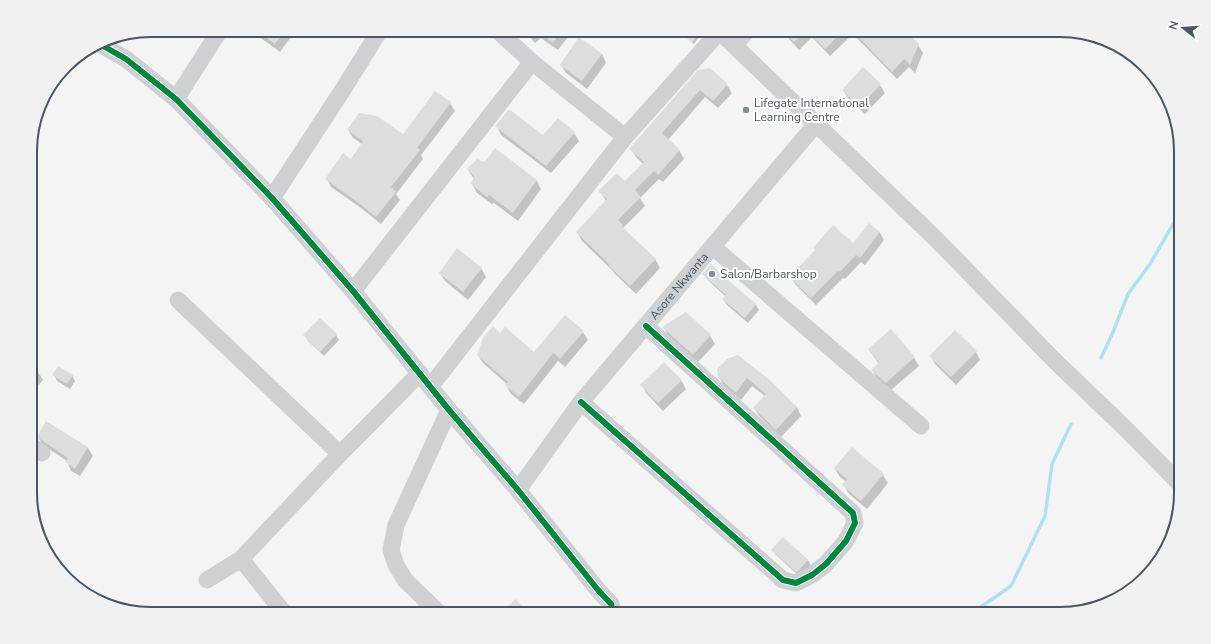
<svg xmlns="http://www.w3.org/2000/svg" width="1211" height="644" font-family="'Nunito Sans',sans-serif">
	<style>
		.shadow { fill: #0003 }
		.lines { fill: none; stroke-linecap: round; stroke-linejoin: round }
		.stream { stroke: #aee2f0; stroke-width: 3.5 }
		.building { fill: #ddddde }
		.minor { stroke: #ced0d2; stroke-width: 17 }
		.cycleway-casing { stroke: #fff; stroke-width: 8 }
		.cycleway { stroke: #00873e; stroke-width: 6 }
		.poi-dot { fill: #868d94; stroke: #fff; stroke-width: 1.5 }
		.labels { text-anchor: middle; stroke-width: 4; stroke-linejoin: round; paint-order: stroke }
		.poi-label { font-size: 12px; fill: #4a5661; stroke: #fff; text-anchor: start }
		.street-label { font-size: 12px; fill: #4a5661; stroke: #fff }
		.rim { fill: none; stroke: #4a5661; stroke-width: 2 }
	</style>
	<rect width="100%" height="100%" fill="#f4f4f4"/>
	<g class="shadow">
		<path d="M 257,30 L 296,30 L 280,52 L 261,38 Z"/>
		<path d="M 524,30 L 570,30 L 571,33 L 558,50 L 541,38 L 535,43 Z"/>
		<path d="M 691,30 L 694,30 L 700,36 L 694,44 L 686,37 Z"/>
		<path d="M 784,30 L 904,30 L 918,45 L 923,53 L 915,73 L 909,67 L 897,79 L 853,34 L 830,56 L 812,37 L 799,50 L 789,39 Z"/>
		<path d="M 602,54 L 606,63 L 587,89 L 566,73 L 561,65 Z"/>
		<path d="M 699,71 L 727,85 L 732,93 L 718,108 L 705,97 L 668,140 L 679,150 L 684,159 L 663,182 L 659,179 L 640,198 L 645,206 L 623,228 L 626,232 L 655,259 L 660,268 L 636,294 L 615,274 L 612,270 L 582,241 L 577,232 L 606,201 L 600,191 L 625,182 L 643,164 L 636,157 L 631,149 Z"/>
		<path d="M 880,85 L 885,93 L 865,114 L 848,98 L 843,90 Z"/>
		<path d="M 450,103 L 455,111 L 421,155 L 423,159 L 396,194 L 400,200 L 381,224 L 361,208 L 331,187 L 327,179 L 351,160 L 362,144 L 353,138 L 348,130 L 404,135 Z"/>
		<path d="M 497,126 L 544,137 L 574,133 L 579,141 L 551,173 L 501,135 Z"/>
		<path d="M 495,150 L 537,181 L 541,189 L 518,221 L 494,203 L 492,204 L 477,193 L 472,184 L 474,179 L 468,170 L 485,163 Z"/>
		<path d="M 869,224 L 880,233 L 884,240 L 865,265 L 861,262 L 845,279 L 843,278 L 816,305 L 795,284 L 791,277 L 853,245 Z"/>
		<path d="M 481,268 L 486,277 L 468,300 L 445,281 L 440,273 Z"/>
		<path d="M 704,274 L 722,277 L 756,305 L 759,310 L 748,323 L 727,305 L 723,299 L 726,297 L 707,279 Z"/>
		<path d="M 664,327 L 710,336 L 715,344 L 698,362 L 668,336 Z"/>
		<path d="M 891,331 L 914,358 L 919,366 L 891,390 L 877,378 L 872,370 L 879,364 L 869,350 Z"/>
		<path d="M 583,332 L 588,340 L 565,367 L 558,361 L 524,404 L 511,394 L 506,385 L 507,384 L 483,363 L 478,355 L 500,334 L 534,353 Z"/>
		<path d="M 305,335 L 336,335 L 339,340 L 324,356 L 308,341 Z"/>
		<path d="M 976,352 L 980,360 L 956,385 L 935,364 L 931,356 Z"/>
		<path d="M 738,356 L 797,407 L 801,416 L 781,437 L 759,416 L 754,408 L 765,396 L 752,386 L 741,400 L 724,386 L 719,377 Z"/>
		<path d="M 31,367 L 40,375 L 43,380 L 31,393 Z"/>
		<path d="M 54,375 L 72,375 L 75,381 L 70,389 L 57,381 Z"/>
		<path d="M 681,380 L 686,389 L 663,411 L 646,393 L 642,385 Z"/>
		<path d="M 31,408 L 34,414 L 31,418 Z"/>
		<path d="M 47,423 L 88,448 L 93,456 L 80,476 L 71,471 L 67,461 L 43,445 L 38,437 Z"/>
		<path d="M 835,469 L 883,475 L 888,483 L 867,509 L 848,493 L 844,485 L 846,482 L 840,477 Z"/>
		<path d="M 783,538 L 808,560 L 811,566 L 800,577 L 776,555 L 773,550 Z"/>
	</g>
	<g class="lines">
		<g class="stream">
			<path d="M 1101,358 L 1113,332 L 1128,294 L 1150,264 L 1180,212"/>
			<path d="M 975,614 L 975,611 L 1011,586 L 1045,516 L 1052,464 L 1071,424"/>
		</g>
	</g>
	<g class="building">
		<path d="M 256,30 L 285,30 L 275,44 Z"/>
		<path d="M 536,30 L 562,30 L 553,43 Z"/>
		<path d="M 690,30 L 702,30 L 692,42 L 685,37 Z"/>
		<path d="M 783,30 L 807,30 L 794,42 Z"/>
		<path d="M 807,30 L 844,30 L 825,49 Z"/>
		<path d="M 852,30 L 905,30 L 919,44 L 910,65 L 904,59 L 892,72 Z"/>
		<path d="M 579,37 L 602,54 L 582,81 L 560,65 Z"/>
		<path d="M 863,67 L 881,84 L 860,107 L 842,90 Z"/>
		<path d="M 710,68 L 728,84 L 713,101 L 700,90 L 662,133 L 680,150 L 658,175 L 654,171 L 635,190 L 641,197 L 618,220 L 623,225 L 622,227 L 656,259 L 630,286 L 609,266 L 610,265 L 576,232 L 607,199 L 598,191 L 617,173 L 625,181 L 644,162 L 629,149 L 698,70 Z"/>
		<path d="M 435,91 L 451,102 L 417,148 L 420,150 L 391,187 L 396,192 L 376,217 L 356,201 L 325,179 L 343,153 L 351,159 L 363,141 L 347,130 L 359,113 L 377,116 L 403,134 Z"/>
		<path d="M 509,109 L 543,135 L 558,118 L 575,132 L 546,166 L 495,126 Z"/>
		<path d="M 495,148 L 537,180 L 513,213 L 489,195 L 487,197 L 471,184 L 474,176 L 467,169 L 477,159 L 485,162 Z"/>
		<path d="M 869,223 L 880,232 L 860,258 L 856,255 L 840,272 L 838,271 L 811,298 L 789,277 L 815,250 L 813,248 L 833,225 L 853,243 Z"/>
		<path d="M 457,248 L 482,268 L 463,292 L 439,273 Z"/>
		<path d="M 711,264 L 723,276 L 756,304 L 745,318 L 722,299 L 726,295 L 702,274 Z"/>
		<path d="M 686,312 L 711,335 L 693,355 L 662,327 Z"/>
		<path d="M 565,315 L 584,331 L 560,359 L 553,353 L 519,397 L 505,385 L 508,382 L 477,355 L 483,338 L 493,326 L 500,333 L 505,327 L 534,352 Z"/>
		<path d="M 320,318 L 337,334 L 320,352 L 303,335 Z"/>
		<path d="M 891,329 L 915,357 L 886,383 L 871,370 L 879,363 L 868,349 Z"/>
		<path d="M 955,330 L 977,351 L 951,377 L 929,356 Z"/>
		<path d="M 738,355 L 772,382 L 797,407 L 776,430 L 753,408 L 766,394 L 747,378 L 736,393 L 718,377 L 717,369 L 727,359 Z"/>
		<path d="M 664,362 L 682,380 L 658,403 L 640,385 Z"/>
		<path d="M 58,366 L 73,375 L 67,384 L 52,375 Z"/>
		<path d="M 46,421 L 88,447 L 75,469 L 65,462 L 68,458 L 37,437 Z"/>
		<path d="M 852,447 L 884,474 L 861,501 L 842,485 L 847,479 L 834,468 Z"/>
		<path d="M 783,537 L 808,560 L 799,570 L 796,572 L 771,550 Z"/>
		<path d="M 516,599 L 528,614 L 499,614 Z"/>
	</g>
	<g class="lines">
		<g class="minor">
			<path d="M 497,30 L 532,62 L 625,137"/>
			<path d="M 718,30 L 936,239 L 1054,360 L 1128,431 L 1181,485"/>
			<path d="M 98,43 L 126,59 L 176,99 L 272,198 L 353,291 L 449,410 L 518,490 L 598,590 L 611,604 L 614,614"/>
			<path d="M 734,45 L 748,30"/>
			<path d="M 176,99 L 220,30"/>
			<path d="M 272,198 L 344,88 L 380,30"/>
			<path d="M 713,247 L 921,426"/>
			<path d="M 353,291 L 532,62"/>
			<path d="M 178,300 L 340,454"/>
			<path d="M 430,387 L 625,137 L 719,32"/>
			<path d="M 581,402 L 783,580 L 796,583 L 812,575 L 826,564 L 846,541 L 855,523 L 853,513 L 646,326"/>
			<path d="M 31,445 L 42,453"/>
			<path id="s1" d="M 518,490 L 581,402 L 816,124"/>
			<path d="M 241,559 L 285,614"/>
			<path d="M 207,580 L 241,559 L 340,454 L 420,373"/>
			<path d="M 440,614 L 405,580 L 396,565 L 391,550 L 396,525 L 449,410"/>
		</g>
		<defs>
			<g id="cycleway">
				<path d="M 98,43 L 126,59 L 176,99 L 272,198 L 353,291 L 449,410 L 518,490 L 598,590 L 611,604 L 614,614"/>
				<path d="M 581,402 L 783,580 L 796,583 L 812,575 L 826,564 L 846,541 L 855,523 L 853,513 L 646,326"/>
			</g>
		</defs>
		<use href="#cycleway" class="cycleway-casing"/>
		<use href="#cycleway" class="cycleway"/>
	</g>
	<g class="poi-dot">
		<circle cx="746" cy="110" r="4"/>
		<circle cx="712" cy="274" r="4"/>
	</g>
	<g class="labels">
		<g class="poi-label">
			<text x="754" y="107">Lifegate International<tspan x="754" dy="14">Learning Centre</tspan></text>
			<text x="720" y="278">Salon/Barbarshop</text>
		</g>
		<g class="street-label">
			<text dy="4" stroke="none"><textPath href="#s1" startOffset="260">Asore Nkwanta</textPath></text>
		</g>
	</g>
	<path d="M0 0H1211V644H0ZM151 37H1060A114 114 0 0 1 1174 151V493A114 114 0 0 1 1060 607H151A114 114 0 0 1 37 493V151A114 114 0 0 1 151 37Z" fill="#f1f1f2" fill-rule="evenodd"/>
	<path class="rim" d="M151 37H1060A114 114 0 0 1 1174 151V493A114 114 0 0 1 1060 607H151A114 114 0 0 1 37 493V151A114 114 0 0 1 151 37Z"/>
	<g transform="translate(1183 28) rotate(287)" stroke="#ffffff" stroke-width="3" paint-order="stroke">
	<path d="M0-3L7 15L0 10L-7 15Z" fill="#4a5661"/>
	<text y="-6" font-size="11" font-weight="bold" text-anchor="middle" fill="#4a5661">N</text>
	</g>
</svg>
